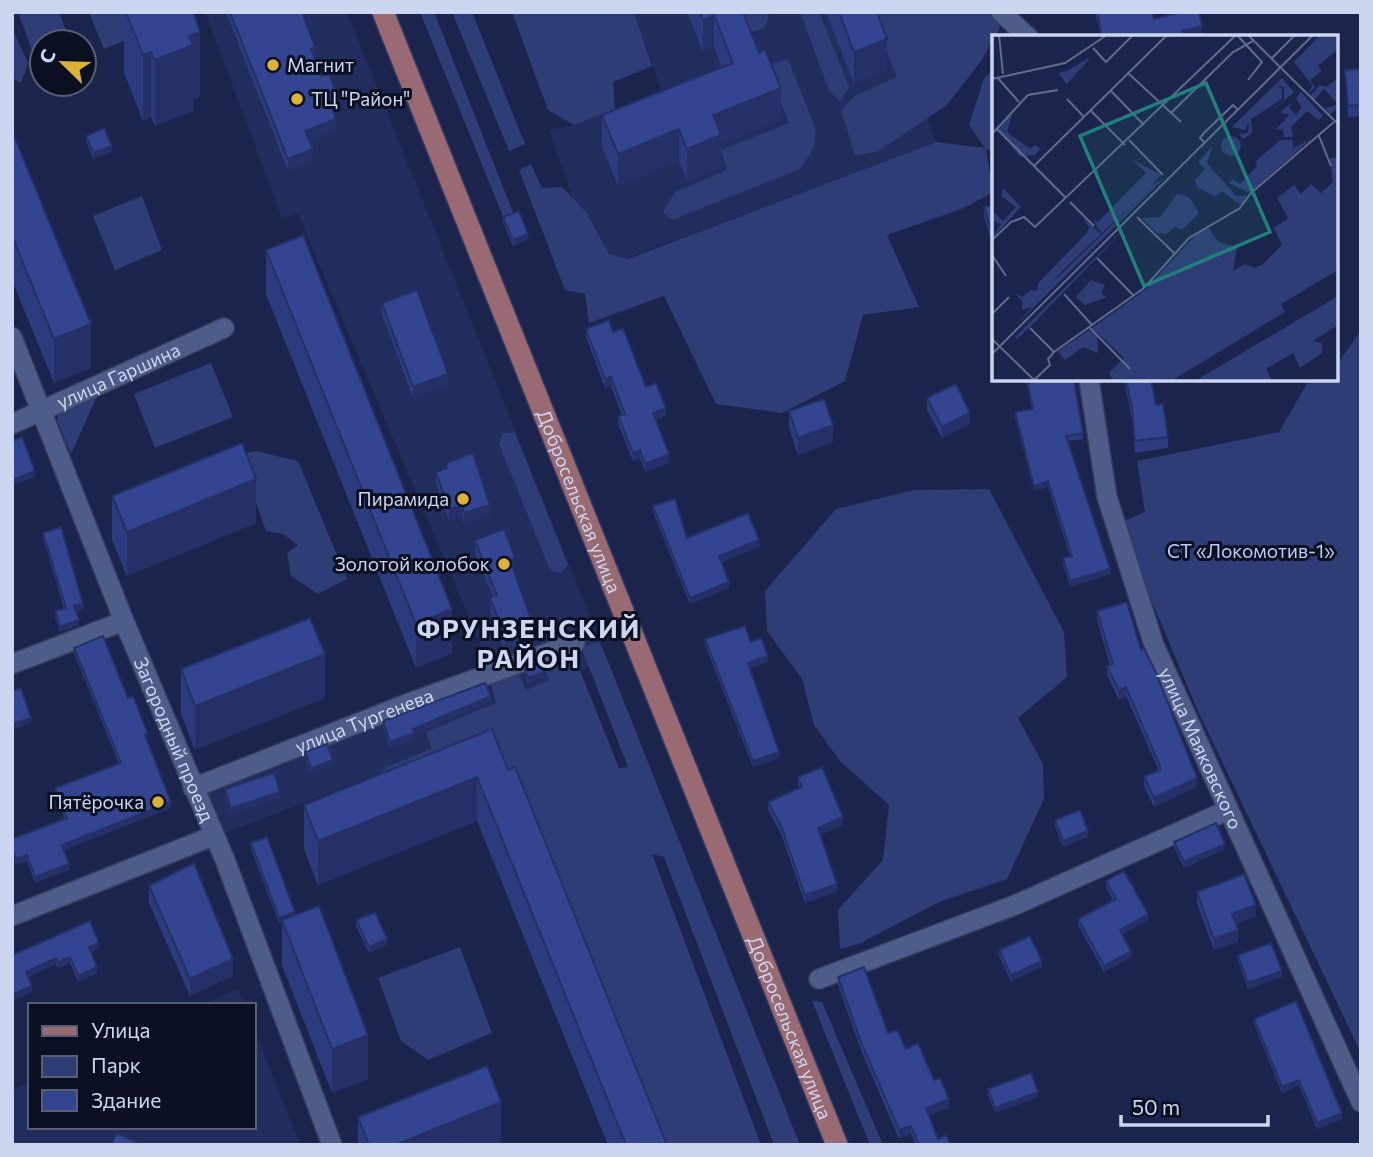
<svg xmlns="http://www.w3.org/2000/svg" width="1373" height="1157" font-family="Commissioner,sans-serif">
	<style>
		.built { fill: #212d5c }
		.green { fill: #2e3d76 }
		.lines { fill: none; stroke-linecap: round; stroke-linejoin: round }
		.street-casing { stroke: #363c5e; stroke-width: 22 }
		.primary-casing { stroke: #363c5e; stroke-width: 24 }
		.street { stroke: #4e5c89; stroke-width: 19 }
		.primary { stroke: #9a6a73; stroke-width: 21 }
		.wall { fill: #2c3b7d }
		.shaded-wall { fill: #243066 }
		.building { fill: #334591; stroke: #243066; stroke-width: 2 }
		.poi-dot { fill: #dbb233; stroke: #0a0f21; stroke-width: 2.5 }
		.labels { text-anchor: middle; stroke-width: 6; stroke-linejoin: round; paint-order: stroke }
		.poi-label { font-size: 19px; fill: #cdd6f0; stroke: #0a0f21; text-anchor: end }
		.street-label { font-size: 19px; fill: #cdd6f0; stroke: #0a0f21 }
		.park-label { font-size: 19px; fill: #bdccf8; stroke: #0a0f21 }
		.district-label { font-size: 26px; font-weight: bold; letter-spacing: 2px; fill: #cdd6f0; stroke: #0a0f21 }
		.inset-road { fill: none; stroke: #626b8e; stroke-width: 2 }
		.view { fill: #22807b; fill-opacity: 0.15; stroke: #22807b; stroke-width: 3.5 }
		.inset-edge { fill: none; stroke: #cdd6f0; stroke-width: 3.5 }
	</style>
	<rect width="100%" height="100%" fill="#1a244c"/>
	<g class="built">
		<path d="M 205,12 L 347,12 L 607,659 L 505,702 L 298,214 L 282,218 Z"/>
		<path d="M 634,12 L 889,12 L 936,142 L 598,269 L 549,130 L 574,125 L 661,90 Z"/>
		<path d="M 487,681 L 504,726 L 223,834 L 206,789 Z"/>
		<path d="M 238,989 L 244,1005 L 202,1005 Z"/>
		<path d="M 254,1028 L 300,1145 L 12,1145 L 12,1090 L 30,1082 L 30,1127 L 254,1127 Z"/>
	</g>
	<g class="green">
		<path d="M 18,12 L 59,12 L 70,42 L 42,42 L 42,68 L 39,70 Z"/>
		<path d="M 89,12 L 187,12 L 188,15 L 104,49 Z"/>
		<path d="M 420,12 L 434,12 L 514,215 L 504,219 Z"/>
		<path d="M 452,12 L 472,12 L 525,144 L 509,151 Z"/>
		<path d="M 512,12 L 634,12 L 652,66 L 613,82 L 615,109 L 574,125 L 548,110 Z"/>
		<path d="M 735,12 L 768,12 L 769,16 L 764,28 L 744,34 Z"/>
		<path d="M 800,12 L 819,12 L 849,87 L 840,101 L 829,90 Z"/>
		<path d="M 871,12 L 992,12 L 1000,28 L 981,61 L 947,105 L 877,152 L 855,155 L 841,110 L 856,95 L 897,77 Z"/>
		<path d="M 12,28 L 28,63 L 21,83 L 12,78 Z"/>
		<path d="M 788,59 L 816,130 L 814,148 L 800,169 L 672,220 L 663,212 L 675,192 L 727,170 L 721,150 L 789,123 L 770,76 L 757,68 Z"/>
		<path d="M 993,70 L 993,151 L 986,149 L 993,192 L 964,208 L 887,235 L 919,307 L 863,315 L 845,381 L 782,413 L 716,404 L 664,296 L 589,323 L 585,294 L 565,290 L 519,170 L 531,164 L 542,188 L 562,187 L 586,212 L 609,254 L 628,259 L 936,142 L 985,148 L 969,125 L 984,78 Z"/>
		<path d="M 142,196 L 162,250 L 115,270 L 93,216 Z"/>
		<path d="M 1361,330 L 1361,1053 L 1197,709 L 1119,523 L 1145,512 L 1137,461 L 1279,432 L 1309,380 L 1336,380 L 1336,366 Z"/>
		<path d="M 211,363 L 233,417 L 155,448 L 134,394 Z"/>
		<path d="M 98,394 L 71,454 L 57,421 L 59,410 Z"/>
		<path d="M 503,433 L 515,433 L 568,565 L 560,573 L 550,570 L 499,444 Z"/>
		<path d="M 256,451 L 298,461 L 347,579 L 318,594 L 291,576 L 287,553 L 298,545 L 283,534 L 266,531 L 247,477 L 206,463 Z"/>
		<path d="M 989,489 L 1064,632 L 1067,677 L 1018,718 L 1043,764 L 1044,799 L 1007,879 L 939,902 L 861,943 L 840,949 L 838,910 L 883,860 L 889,805 L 840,761 L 814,725 L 802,679 L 767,631 L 765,591 L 836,509 L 914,490 Z"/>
		<path d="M 599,642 L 607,659 L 800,1145 L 774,1145 L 664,857 L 652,854 L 761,1145 L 657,1145 L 497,764 L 360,801 L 386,767 L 432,749 L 426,732 L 496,703 L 490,682 L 517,671 L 526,690 L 549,680 L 541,661 L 567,653 L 577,663 L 619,768 L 628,767 L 581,647 Z"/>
		<path d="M 460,947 L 492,1033 L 428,1060 L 401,1041 L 378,978 Z"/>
		<path d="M 812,1001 L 822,1002 L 883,1145 L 870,1145 Z"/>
	</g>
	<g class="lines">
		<defs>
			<g id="street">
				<path d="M 1001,12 L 1028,37"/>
				<path id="s1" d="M 12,337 L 124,621 L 225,860 L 332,1145"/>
				<path id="s2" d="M 1089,380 L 1107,497 L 1154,645 L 1361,1102"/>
				<path id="s3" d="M 12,424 L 224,328"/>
				<path d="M 12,664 L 124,621"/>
				<path id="s4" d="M 193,788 L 409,703 L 575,643"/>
				<path d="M 12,916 L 213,836"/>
				<path d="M 819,979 L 1015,905 L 1228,810"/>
			</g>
			<g id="primary">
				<path id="s5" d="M 383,12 L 837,1145"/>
			</g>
		</defs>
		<use href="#street" class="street-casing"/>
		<use href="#primary" class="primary-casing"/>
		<use href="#street" class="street"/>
		<use href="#primary" class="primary"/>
	</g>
	<g class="wall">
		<path d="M 124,12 L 193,12 L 200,97 L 193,100 L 193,111 L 155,126 L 151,117 L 143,121 L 124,73 Z"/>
		<path d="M 226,12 L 302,12 L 315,58 L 314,58 L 321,76 L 340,113 L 334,115 L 336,130 L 309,141 L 313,161 L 288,171 Z"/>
		<path d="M 687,12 L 743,12 L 781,120 L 721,144 L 721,167 L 687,181 L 679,161 L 618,186 L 602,147 L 602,115 L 722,68 L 714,47 L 703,52 Z"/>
		<path d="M 826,12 L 877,12 L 887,71 L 854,84 Z"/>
		<path d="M 1095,12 L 1152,12 L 1154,19 L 1202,33 L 1189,37 L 1101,37 Z"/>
		<path d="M 1361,69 L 1361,116 L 1348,117 L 1345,70 Z"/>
		<path d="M 12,131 L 91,368 L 54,383 L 12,280 Z"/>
		<path d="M 86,136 L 112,152 L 93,159 L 86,141 Z"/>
		<path d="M 993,205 L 993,245 L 984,217 L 984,207 Z"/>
		<path d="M 503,217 L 528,239 L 513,246 L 503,222 Z"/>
		<path d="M 266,250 L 452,653 L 416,668 L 266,294 Z"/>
		<path d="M 382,303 L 448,386 L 413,398 L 382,314 Z"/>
		<path d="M 586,329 L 613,332 L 646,387 L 666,416 L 656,420 L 669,463 L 645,472 L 640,458 L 633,461 L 618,424 L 618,416 L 622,415 L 611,386 L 605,388 L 586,337 Z"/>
		<path d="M 1026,380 L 1074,380 L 1083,439 L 1068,441 L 1110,574 L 1070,587 L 1063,564 L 1063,558 L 1070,556 L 1048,487 L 1034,491 L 1015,418 L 1015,412 L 1032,409 Z"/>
		<path d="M 1124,380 L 1151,380 L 1156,405 L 1168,437 L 1168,448 L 1135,453 L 1132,419 Z"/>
		<path d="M 927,398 L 970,424 L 942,438 L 927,410 Z"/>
		<path d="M 789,411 L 833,442 L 798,455 L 789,428 Z"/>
		<path d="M 446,463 L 490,516 L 464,524 L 462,517 L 449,521 L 436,483 L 436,472 L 446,468 Z"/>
		<path d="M 112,496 L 256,523 L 127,576 L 112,540 Z"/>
		<path d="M 653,506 L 687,538 L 759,547 L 722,562 L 729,588 L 690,604 L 653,512 Z"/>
		<path d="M 43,533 L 83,609 L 76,612 L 79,625 L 60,632 L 55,617 L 55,611 L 64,609 L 43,538 Z"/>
		<path d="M 475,540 L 515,571 L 514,572 L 534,641 L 531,642 L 531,646 L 515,652 L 514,648 L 505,651 L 490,611 L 490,597 L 493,596 L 475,554 Z"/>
		<path d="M 1097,611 L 1141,650 L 1197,787 L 1154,807 L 1144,786 L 1144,777 L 1159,771 L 1126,696 L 1119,700 L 1107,675 L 1107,666 L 1110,665 L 1097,620 Z"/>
		<path d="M 705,639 L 751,642 L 768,662 L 750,668 L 779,758 L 753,767 L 705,645 Z"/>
		<path d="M 74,648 L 128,698 L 148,740 L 147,740 L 171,808 L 63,850 L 69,870 L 35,883 L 27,861 L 16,865 L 12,854 L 12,839 L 65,819 L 55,794 L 55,788 L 119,764 L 74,653 Z"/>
		<path d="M 181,669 L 325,698 L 195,750 L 181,714 Z"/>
		<path d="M 525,669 L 544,677 L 528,684 L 525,674 Z"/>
		<path d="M 491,701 L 415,734 L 415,739 L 390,748 L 383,727 L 383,721 Z"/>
		<path d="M 305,752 L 333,765 L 311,774 L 305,758 Z"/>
		<path d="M 508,770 L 667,1145 L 608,1145 L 477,821 L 318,885 L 304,849 L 304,805 Z"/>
		<path d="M 798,777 L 843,825 L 820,835 L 837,892 L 805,903 L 781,834 L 768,809 L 768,802 L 800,788 L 798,785 Z"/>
		<path d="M 225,789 L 280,798 L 231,814 L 225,795 Z"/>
		<path d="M 1055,820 L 1088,837 L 1063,847 L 1055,826 Z"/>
		<path d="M 1174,842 L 1225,849 L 1184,868 L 1174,847 Z"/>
		<path d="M 251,843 L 295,916 L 368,1079 L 332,1093 L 282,965 L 282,922 L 279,923 L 251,849 Z"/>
		<path d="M 1106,881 L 1148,920 L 1122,934 L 1131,957 L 1104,972 L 1078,925 L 1078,919 L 1113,900 L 1106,887 Z"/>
		<path d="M 149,886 L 233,976 L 190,996 L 149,903 Z"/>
		<path d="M 1197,892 L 1256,916 L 1236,924 L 1238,942 L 1214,950 L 1197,903 Z"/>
		<path d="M 356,920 L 387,944 L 369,953 L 356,926 Z"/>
		<path d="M 99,948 L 91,952 L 97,973 L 78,982 L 70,963 L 58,968 L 56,964 L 28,977 L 32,992 L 12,1001 L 12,955 Z"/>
		<path d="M 999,950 L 1042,967 L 1011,981 L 999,956 Z"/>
		<path d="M 1238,955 L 1282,977 L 1248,989 L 1238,961 Z"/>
		<path d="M 838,977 L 888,1033 L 906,1049 L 934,1080 L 949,1108 L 929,1115 L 938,1139 L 951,1145 L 916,1145 L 911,1134 L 899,1139 L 861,1050 L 838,985 Z"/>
		<path d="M 1254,1019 L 1342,1119 L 1317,1129 L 1299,1085 L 1282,1093 L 1254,1024 Z"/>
		<path d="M 988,1089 L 1038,1097 L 995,1113 L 988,1095 Z"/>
		<path d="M 358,1117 L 501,1145 L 358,1145 Z"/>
	</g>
	<g class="shaded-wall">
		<path d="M 714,15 L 714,47 L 703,52 L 703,20 Z"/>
		<path d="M 1202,26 L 1202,33 L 1188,37 L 1182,37 L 1182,31 Z"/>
		<path d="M 200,32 L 200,97 L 193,100 L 193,111 L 155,126 L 155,60 L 189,36 Z"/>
		<path d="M 887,39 L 887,71 L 854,84 L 854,52 Z"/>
		<path d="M 315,47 L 315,58 L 311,60 L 311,49 Z"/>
		<path d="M 151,52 L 151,117 L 143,121 L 143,55 Z"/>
		<path d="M 781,88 L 781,120 L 721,144 L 721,167 L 687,181 L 687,149 L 713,115 Z"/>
		<path d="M 340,101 L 340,113 L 331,116 L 331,105 Z"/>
		<path d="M 336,119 L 336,130 L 305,142 L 305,131 Z"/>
		<path d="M 679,129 L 679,161 L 618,186 L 618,154 Z"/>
		<path d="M 112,146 L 112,152 L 93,159 L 93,153 Z"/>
		<path d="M 313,149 L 313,161 L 288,171 L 288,159 Z"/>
		<path d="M 528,234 L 528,239 L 513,246 L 513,240 Z"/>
		<path d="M 91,324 L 91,368 L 54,383 L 54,339 Z"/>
		<path d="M 448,374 L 448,386 L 413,398 L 413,387 Z"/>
		<path d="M 611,377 L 611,386 L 605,388 L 605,379 Z"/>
		<path d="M 666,408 L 666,416 L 653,421 L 653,413 Z"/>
		<path d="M 970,413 L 970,424 L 942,438 L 942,427 Z"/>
		<path d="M 833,425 L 833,442 L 798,455 L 798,438 Z"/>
		<path d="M 640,450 L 640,458 L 633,461 L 633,453 Z"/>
		<path d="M 669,454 L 669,463 L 645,472 L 645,464 Z"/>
		<path d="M 35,471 L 35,477 L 12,486 L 12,480 Z"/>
		<path d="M 256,479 L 256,523 L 127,576 L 127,532 Z"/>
		<path d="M 1048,481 L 1048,487 L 1034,491 L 1034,486 Z"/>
		<path d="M 462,505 L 462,517 L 449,521 L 449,509 Z"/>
		<path d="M 490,505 L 490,516 L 464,524 L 464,513 Z"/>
		<path d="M 759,540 L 759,547 L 719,563 L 719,556 Z"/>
		<path d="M 515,558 L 515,571 L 510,574 L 510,560 Z"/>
		<path d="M 1110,569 L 1110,574 L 1070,587 L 1070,581 Z"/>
		<path d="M 729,582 L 729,588 L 690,604 L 690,598 Z"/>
		<path d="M 83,604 L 83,609 L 74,612 L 74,606 Z"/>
		<path d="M 452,609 L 452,653 L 416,668 L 416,624 Z"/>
		<path d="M 79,620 L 79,625 L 60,632 L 60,627 Z"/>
		<path d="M 534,627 L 534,641 L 531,642 L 531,646 L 515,652 L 515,638 Z"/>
		<path d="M 514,635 L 514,648 L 505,651 L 505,638 Z"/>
		<path d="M 325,654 L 325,698 L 195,750 L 195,706 Z"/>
		<path d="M 768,656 L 768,662 L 748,669 L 748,663 Z"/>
		<path d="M 544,672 L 544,677 L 528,684 L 528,678 Z"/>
		<path d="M 1126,687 L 1126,696 L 1119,700 L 1119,691 Z"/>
		<path d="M 491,696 L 491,701 L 415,734 L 415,739 L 390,748 L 390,742 L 413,729 Z"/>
		<path d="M 31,718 L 31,723 L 12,730 L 12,724 Z"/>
		<path d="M 779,752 L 779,758 L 753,767 L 753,761 Z"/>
		<path d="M 333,760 L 333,765 L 311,774 L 311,768 Z"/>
		<path d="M 477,777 L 477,821 L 318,885 L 318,841 Z"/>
		<path d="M 1197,778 L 1197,787 L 1154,807 L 1154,798 Z"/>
		<path d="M 280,792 L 280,798 L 231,814 L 231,808 Z"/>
		<path d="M 171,802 L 171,808 L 62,851 L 62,845 Z"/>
		<path d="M 843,817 L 843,825 L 818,836 L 818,828 Z"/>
		<path d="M 1088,831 L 1088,837 L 1063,847 L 1063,841 Z"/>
		<path d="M 1225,844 L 1225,849 L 1184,868 L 1184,862 Z"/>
		<path d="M 27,855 L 27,861 L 16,865 L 16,859 Z"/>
		<path d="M 69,864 L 69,870 L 35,883 L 35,877 Z"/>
		<path d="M 837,884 L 837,892 L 805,903 L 805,895 Z"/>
		<path d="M 1256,905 L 1256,916 L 1232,925 L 1232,914 Z"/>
		<path d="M 295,912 L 295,918 L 279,923 L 279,918 Z"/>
		<path d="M 1148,914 L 1148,920 L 1120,936 L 1120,930 Z"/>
		<path d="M 1238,930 L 1238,942 L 1214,950 L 1214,939 Z"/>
		<path d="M 387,939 L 387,944 L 369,953 L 369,947 Z"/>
		<path d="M 99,943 L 99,948 L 89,953 L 89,947 Z"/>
		<path d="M 1131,951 L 1131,957 L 1104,972 L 1104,966 Z"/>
		<path d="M 70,957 L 70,963 L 58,968 L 58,962 Z"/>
		<path d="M 56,958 L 56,964 L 26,978 L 26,972 Z"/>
		<path d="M 233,959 L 233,976 L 190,996 L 190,979 Z"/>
		<path d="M 1042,961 L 1042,967 L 1011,981 L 1011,975 Z"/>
		<path d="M 97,967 L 97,973 L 78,982 L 78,976 Z"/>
		<path d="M 1282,971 L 1282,977 L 1248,989 L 1248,983 Z"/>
		<path d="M 32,986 L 32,992 L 12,1001 L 12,995 Z"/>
		<path d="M 368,1035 L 368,1079 L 332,1093 L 332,1049 Z"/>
		<path d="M 1299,1080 L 1299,1085 L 1282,1093 L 1282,1087 Z"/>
		<path d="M 1038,1092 L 1038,1097 L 995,1113 L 995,1108 Z"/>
		<path d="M 949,1099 L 949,1108 L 926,1116 L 926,1108 Z"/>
		<path d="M 501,1102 L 501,1145 L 395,1145 Z"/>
		<path d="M 1342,1113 L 1342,1119 L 1317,1129 L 1317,1123 Z"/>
		<path d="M 911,1126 L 911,1134 L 899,1139 L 899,1130 Z"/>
	</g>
	<g class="building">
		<path d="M 126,12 L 193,12 L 200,32 L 189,36 L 193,45 L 155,60 L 151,52 L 143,55 Z"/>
		<path d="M 230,12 L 302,12 L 315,47 L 311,49 L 321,76 L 329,74 L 340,101 L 331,105 L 336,119 L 305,131 L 313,149 L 288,159 Z"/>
		<path d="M 700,12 L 743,12 L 759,53 L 765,50 L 781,88 L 713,115 L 721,135 L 687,149 L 679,129 L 618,154 L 602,115 L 733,63 L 714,15 L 703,20 Z"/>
		<path d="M 839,12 L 877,12 L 887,39 L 854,52 Z"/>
		<path d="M 1097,12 L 1152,12 L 1154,19 L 1181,12 L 1199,12 L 1202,26 L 1182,31 L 1183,37 L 1102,37 Z"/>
		<path d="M 1361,69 L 1361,105 L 1348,106 L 1345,70 Z"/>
		<path d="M 104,128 L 112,146 L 93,153 L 86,136 Z"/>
		<path d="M 12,131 L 91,324 L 54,339 L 12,236 Z"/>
		<path d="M 993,205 L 993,236 L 984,207 Z"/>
		<path d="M 519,211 L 528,234 L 513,240 L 503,217 Z"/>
		<path d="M 303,235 L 452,609 L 416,624 L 266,250 Z"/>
		<path d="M 417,290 L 448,374 L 413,387 L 382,303 Z"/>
		<path d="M 609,320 L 613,332 L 623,328 L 646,387 L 656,383 L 666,408 L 653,413 L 669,454 L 645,464 L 640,450 L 633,453 L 618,416 L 625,414 L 611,377 L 605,379 L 586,329 Z"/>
		<path d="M 1027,380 L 1074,380 L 1083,433 L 1066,436 L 1110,569 L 1070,581 L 1063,558 L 1072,556 L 1048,481 L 1034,486 L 1015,412 L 1033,409 Z"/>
		<path d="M 1126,380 L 1151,380 L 1156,405 L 1163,404 L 1168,437 L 1135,441 L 1132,408 Z"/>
		<path d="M 956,384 L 970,413 L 942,427 L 927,398 Z"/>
		<path d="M 824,399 L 833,425 L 798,438 L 789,411 Z"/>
		<path d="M 22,437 L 35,471 L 12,480 L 12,441 Z"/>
		<path d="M 242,443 L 256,479 L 127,532 L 112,496 Z"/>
		<path d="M 473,453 L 490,505 L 464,513 L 462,505 L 449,509 L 436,472 L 447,468 L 446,463 Z"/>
		<path d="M 675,499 L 687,538 L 748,513 L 759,540 L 719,556 L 729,582 L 690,598 L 653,506 Z"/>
		<path d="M 61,527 L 83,604 L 74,606 L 79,620 L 60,627 L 55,611 L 66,608 L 43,533 Z"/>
		<path d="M 504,529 L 515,558 L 510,560 L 534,627 L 529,629 L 531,632 L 515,638 L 514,635 L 505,638 L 490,597 L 497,595 L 475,540 Z"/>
		<path d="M 1127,602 L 1141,650 L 1144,648 L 1156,673 L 1197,778 L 1154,798 L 1144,777 L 1160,770 L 1160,766 L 1126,687 L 1119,691 L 1107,666 L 1113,664 L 1097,611 Z"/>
		<path d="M 310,618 L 325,654 L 195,706 L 181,669 Z"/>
		<path d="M 745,626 L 751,642 L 761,638 L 768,656 L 748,663 L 779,752 L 753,761 L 705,639 Z"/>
		<path d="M 103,636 L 128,698 L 133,696 L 148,734 L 145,735 L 171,802 L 62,845 L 69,864 L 35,877 L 27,855 L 16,859 L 12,848 L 12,839 L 67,818 L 55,788 L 121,763 L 74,648 Z"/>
		<path d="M 540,663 L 544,672 L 528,678 L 525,669 Z"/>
		<path d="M 485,683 L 491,696 L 413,729 L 415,733 L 390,742 L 383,721 Z"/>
		<path d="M 21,688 L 31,718 L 12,724 L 12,691 Z"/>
		<path d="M 492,729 L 508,770 L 515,767 L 667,1145 L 626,1145 L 477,777 L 318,841 L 304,805 Z"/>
		<path d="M 327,744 L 333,760 L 311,768 L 305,752 Z"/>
		<path d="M 822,767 L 843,817 L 818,828 L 837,884 L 805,895 L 781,826 L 768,802 L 802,787 L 798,777 Z"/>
		<path d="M 274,773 L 280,792 L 231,808 L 225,789 Z"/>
		<path d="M 1080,810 L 1088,831 L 1063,841 L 1055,820 Z"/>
		<path d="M 1216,823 L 1225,844 L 1184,862 L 1174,842 Z"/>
		<path d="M 267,837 L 295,912 L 279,918 L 251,843 Z"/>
		<path d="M 194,863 L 233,959 L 190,979 L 149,886 Z"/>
		<path d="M 1124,871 L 1148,914 L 1120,930 L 1131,951 L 1104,966 L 1078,919 L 1116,899 L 1106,881 Z"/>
		<path d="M 1244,874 L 1256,905 L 1232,914 L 1238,930 L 1214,939 L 1197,892 Z"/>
		<path d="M 319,906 L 368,1035 L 332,1049 L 282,920 Z"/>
		<path d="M 375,912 L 387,939 L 369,947 L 356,920 Z"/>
		<path d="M 90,921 L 99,943 L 89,947 L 97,967 L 78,976 L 70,957 L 58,962 L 56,958 L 26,972 L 32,986 L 12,995 L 12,955 Z"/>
		<path d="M 1030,936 L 1042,961 L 1011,975 L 999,950 Z"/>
		<path d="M 1271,943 L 1282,971 L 1248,983 L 1238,955 Z"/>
		<path d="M 864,967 L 888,1033 L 897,1030 L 906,1049 L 918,1043 L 934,1080 L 940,1078 L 949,1099 L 926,1108 L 938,1139 L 946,1135 L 951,1145 L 919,1145 L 911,1126 L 899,1130 L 861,1042 L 838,977 Z"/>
		<path d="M 1296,1001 L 1342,1113 L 1317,1123 L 1299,1080 L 1282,1087 L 1254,1019 Z"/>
		<path d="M 487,1066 L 501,1102 L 395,1145 L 369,1145 L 358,1117 Z"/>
		<path d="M 1031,1073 L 1038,1092 L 995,1108 L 988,1089 Z"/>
		<path d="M 116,1133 L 144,1145 L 111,1145 Z"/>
	</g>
	<g class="poi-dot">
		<circle cx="273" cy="65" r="7"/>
		<circle cx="297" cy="99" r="7"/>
		<circle cx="463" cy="499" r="7"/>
		<circle cx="504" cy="564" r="7"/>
		<circle cx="158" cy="802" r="7"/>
	</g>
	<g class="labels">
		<g class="poi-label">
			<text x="287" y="72" text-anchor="start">Магнит</text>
			<text x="311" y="106" text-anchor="start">ТЦ "Район"</text>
			<text x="449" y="506">Пирамида</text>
			<text x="490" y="571">Золотой колобок</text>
			<text x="144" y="809">Пятёрочка</text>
		</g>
		<g class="street-label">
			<text dy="7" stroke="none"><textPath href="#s3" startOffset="117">улица Гаршина</textPath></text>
			<text dy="7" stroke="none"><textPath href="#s5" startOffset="527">Добросельская улица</textPath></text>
			<text dy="7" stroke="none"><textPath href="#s4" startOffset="184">улица Тургенева</textPath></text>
			<text dy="7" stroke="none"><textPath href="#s1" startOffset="434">Загородный проезд</textPath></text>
			<text dy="7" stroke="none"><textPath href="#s2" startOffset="387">улица Маяковского</textPath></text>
			<text dy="7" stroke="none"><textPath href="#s5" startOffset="1094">Добросельская улица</textPath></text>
		</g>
		<g class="park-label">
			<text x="1251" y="558">СТ «Локомотив-1»</text>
		</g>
		<g class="district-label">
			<text x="529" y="638">ФРУНЗЕНСКИЙ<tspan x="529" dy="30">РАЙОН</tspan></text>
		</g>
	</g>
	<g transform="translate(992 35)">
		<rect width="346" height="346" fill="#1a244c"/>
		<path d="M 328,0 L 346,0 L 346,14 L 326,31 L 330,36 L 318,45 L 323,52 L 316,59 L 320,50 L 302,27 ZM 99,22 L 75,49 L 66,38 L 75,36 ZM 290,43 L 302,57 L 264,90 L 292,65 L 292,52 L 284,51 L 290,54 L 290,64 L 259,84 L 260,98 L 251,104 L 247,99 L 256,98 L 257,87 L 253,95 L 240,92 ZM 346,43 L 346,72 L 338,80 L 333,74 L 346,69 L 332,54 L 322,65 L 318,61 L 328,50 L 334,52 ZM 309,57 L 331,81 L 327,85 L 315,76 L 299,92 L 301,102 L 292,102 L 291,95 L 284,94 L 297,80 L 288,77 L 301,67 L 297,73 L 304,80 L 310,72 L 304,63 ZM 20,79 L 15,97 L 38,114 L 43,110 L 49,114 L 42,120 L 28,122 L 8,96 L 6,91 ZM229 111a10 10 0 1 1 20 0a10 10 0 1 1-20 0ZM 319,104 L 257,158 L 237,148 L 253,133 L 242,144 L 248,149 L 265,131 L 263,127 L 288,105 L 301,105 L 301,113 ZM 220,112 L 215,128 L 244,161 L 256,161 L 249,170 L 230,156 L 223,162 L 205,152 L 203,145 L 213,134 L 206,127 ZM 346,122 L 346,235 L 289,269 L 293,277 L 179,346 L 121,346 L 117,338 L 132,323 L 100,293 L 153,255 L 209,194 L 217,193 L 226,207 L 245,212 L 241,236 L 253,229 L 262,233 L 271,229 L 290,210 L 282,193 L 296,183 L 285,163 L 302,150 L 309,159 L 319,149 L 329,158 L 341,147 L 338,123 ZM 141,125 L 169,140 L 159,151 L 172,143 L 23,291 L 40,272 L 29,275 L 31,268 L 23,258 L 30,262 L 39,255 L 45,256 L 46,248 L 95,198 L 97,192 L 88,180 L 109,199 L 69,237 L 61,247 L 151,160 L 110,198 L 104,191 L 102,184 L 106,187 L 154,138 ZM 11,153 L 29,172 L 0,203 L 9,189 L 0,185 L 0,176 L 11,186 L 24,172 L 9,161 ZM 185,159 L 197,162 L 207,178 L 190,195 L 183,192 L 175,199 L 165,198 L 150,183 L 168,182 ZM 143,183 L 37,293 L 25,304 L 23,302 ZM 99,245 L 113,250 L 109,259 L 115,262 L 93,270 L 84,262 ZM 346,261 L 346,290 L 321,306 L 330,308 L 330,318 L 308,333 L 301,318 L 274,334 L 280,346 L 203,346 ZM 97,295 L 105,301 L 106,318 L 91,312 L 73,325 L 66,316 Z" fill="#2e3d76"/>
		<path class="inset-road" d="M 7,0 L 11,39M 245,0 L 270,27 L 256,45M 256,0 L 289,33M 101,13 L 114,27 L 141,0M 280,23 L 303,0M 289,33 L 347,90M 136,38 L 189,87M 5,42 L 27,67M 0,44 L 73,28 L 115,0M 119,56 L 152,90M 75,64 L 92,82M 99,76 L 133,110M 179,78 L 241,17 L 261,6M 5,94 L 74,163M 0,99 L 36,60 L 66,55M 327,101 L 339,131M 137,105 L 171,140M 213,108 L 208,103 L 212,98 L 241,70 L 246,75M 42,131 L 175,0M 78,167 L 102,191M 145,182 L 183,219M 0,205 L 19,187 L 32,182 L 43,192 L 244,0M 0,220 L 14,241M 105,223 L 142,261M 72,259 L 100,290M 0,279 L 17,262M 38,293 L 62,317M 98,293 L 138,334M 0,304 L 42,345 L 58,330 L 56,324 L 62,317 L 152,253 L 197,203 L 248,173 L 259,158 L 342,87M 0,319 L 321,0"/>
		<path class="view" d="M 214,48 L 278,197 L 152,251 L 88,101 Z"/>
		<rect width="346" height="346" class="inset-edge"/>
	</g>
	<rect width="1373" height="1157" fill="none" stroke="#cdd6f0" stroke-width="28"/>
	<rect x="28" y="1003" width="228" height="126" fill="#0a0f21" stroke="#585f74" stroke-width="2"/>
	<rect x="42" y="1026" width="35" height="10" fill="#9a6a73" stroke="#585f74" stroke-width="2"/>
	<text x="91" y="1038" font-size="21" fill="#cdd6f0">Улица</text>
	<rect x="42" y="1056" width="35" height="21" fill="#2e3d76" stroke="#585f74" stroke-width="2"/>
	<text x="91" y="1073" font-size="21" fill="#cdd6f0">Парк</text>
	<rect x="42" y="1090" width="35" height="21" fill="#334591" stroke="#585f74" stroke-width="2"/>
	<text x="91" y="1108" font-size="21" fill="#cdd6f0">Здание</text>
	<g transform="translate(63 63) rotate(293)"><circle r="33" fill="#0a0f21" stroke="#585f74" stroke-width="2"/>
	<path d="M0-5L12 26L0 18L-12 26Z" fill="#dbb233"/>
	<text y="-10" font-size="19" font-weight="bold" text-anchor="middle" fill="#cdd6f0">С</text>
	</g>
	<path d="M1121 1115v10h147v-10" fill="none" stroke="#cdd6f0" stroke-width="3.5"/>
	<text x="1132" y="1115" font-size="21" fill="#cdd6f0" stroke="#0a0f21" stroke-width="5" paint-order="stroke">50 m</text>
</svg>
